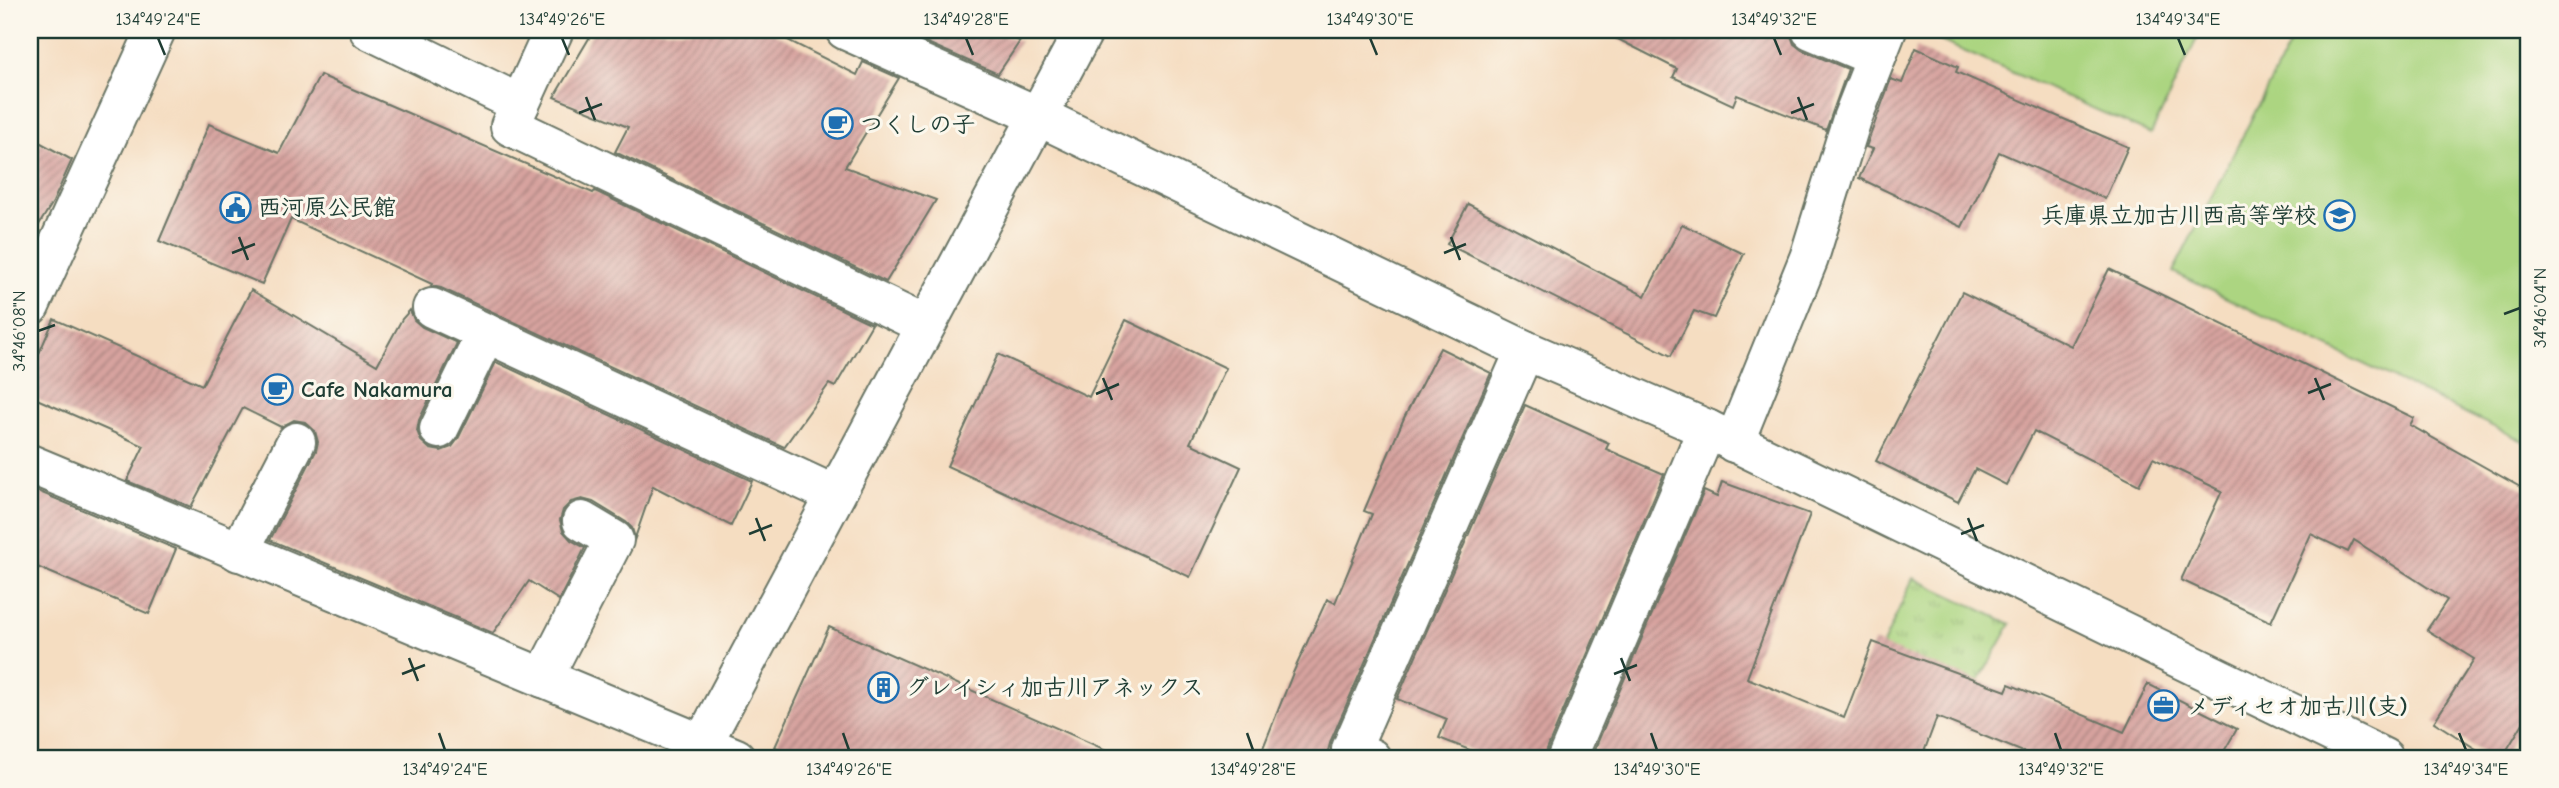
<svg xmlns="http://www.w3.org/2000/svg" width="2559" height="788" font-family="'Comic Neue','Klee One',sans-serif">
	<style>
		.grass { fill: #acd581; stroke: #66895a; stroke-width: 2 }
		.park { fill: url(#park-tufts); stroke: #66895a; stroke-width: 2 }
		.building { fill: url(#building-hatch) }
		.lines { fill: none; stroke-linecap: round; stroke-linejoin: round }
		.minor-casing { stroke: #6a7565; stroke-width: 42 }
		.tertiary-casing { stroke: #6a7565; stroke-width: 42 }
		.minor { stroke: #fff; stroke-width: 38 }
		.tertiary { stroke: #fff; stroke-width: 38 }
		.ticks { fill: none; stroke: #1f3d34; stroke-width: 2.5 }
		.labels { text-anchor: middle; stroke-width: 6; stroke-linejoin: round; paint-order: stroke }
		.poi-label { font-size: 23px; font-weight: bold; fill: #1f3d34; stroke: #fbf7ec; text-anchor: start }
		.neatline { fill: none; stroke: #1f3d34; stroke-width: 2.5 }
		.ticks-label { font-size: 18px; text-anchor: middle; fill: #1f3d34 }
	</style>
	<defs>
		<pattern id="park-tufts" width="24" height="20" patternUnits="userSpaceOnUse" patternTransform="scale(1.75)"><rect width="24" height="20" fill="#acd581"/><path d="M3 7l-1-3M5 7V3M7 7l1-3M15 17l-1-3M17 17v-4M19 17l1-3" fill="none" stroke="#8bae6a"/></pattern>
		<pattern id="building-hatch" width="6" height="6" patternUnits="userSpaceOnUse" patternTransform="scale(1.75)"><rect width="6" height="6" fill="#d7a39f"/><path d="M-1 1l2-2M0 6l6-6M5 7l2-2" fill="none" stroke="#ae8682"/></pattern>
	</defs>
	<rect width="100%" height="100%" fill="#fbf7ec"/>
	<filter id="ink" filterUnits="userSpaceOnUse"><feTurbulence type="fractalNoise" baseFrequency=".0143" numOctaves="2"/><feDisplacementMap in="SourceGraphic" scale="14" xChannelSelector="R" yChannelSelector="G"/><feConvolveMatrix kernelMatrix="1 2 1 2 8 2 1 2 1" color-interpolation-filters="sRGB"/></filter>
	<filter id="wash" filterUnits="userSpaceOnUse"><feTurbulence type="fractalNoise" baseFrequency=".00686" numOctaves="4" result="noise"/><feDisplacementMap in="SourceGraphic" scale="28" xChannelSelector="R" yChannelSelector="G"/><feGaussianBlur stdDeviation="1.57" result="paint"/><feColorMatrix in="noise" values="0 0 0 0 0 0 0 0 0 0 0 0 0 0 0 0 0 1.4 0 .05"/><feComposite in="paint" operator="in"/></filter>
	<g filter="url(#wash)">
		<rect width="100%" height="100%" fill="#f5ddc1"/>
		<g class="grass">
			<path d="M 1930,30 L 2201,30 L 2151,134 L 1927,35 Z"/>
			<path d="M 2297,30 L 2529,30 L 2529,444 L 2173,272 Z"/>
		</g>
		<path class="park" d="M 1913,578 L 2011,624 L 1970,697 L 1877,658 Z"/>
		<g id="blocks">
			<g class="building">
				<path d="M 594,30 L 768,30 L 857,75 L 863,62 L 899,78 L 845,167 L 936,200 L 886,282 L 615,152 L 628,127 L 554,97 Z"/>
				<path d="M 898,30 L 988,30 L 1020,41 L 998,74 Z"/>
				<path d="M 1600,30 L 1776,30 L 1791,36 L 1794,44 L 1802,50 L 1848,69 L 1826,130 L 1737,95 L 1733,105 L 1673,77 L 1677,69 Z"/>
				<path d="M 1916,48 L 1958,67 L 1956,72 L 2128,147 L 2105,199 L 1999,152 L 1962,227 L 1859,178 L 1873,149 L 1866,147 L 1891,79 L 1902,83 Z"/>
				<path d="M 320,75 L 593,193 L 595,191 L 872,324 L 835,387 L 829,384 L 784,447 L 441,288 L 431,286 L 432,284 L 291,219 L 262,284 L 159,241 L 209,124 L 279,153 Z"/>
				<path d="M 30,137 L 72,160 L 53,202 L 30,239 Z"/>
				<path d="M 1468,204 L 1645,296 L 1682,224 L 1744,254 L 1714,318 L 1694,311 L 1671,356 L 1447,244 Z"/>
				<path d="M 2109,269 L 2414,418 L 2410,425 L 2529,492 L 2529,713 L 2502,758 L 2490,758 L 2434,722 L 2474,659 L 2427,630 L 2447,600 L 2354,540 L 2348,552 L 2311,534 L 2271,622 L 2181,580 L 2222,491 L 2153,458 L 2139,485 L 2034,431 L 2006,485 L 1975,469 L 1958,502 L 1876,461 L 1962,292 L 2071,346 Z"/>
				<path d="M 251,290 L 377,365 L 402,319 L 410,310 L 414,320 L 422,327 L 457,343 L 419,420 L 417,431 L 421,441 L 430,449 L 441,451 L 452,447 L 458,439 L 496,362 L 752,481 L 731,526 L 653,486 L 635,538 L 632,528 L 626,522 L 593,502 L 582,499 L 571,502 L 563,510 L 560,520 L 563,531 L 571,540 L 585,548 L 559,600 L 529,581 L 493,633 L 270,540 L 316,451 L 318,442 L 315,431 L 305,422 L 294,420 L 281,427 L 243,408 L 191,507 L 127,481 L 144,446 L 30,396 L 30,374 L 54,319 L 202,385 Z"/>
				<path d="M 1126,320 L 1226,368 L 1190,443 L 1241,467 L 1190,577 L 947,466 L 998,354 L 1089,397 Z"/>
				<path d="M 1440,348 L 1491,373 L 1331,740 L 1326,758 L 1259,758 L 1293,673 L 1327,599 L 1335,603 L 1372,514 L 1364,511 L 1404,418 Z"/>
				<path d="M 1525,405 L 1609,443 L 1606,449 L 1664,474 L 1547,749 L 1546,758 L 1490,758 L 1439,738 L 1447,719 L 1397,699 Z"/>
				<path d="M 1722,482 L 1810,514 L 1747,678 L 1844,718 L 1873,642 L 2006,691 L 2009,684 L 2124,732 L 2148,684 L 2237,729 L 2220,758 L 2038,758 L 1937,717 L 1924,752 L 1938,758 L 1591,758 L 1704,491 L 1717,497 Z"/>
				<path d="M 30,488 L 176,549 L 149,614 L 30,564 Z"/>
				<path d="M 829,627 L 1124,758 L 801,758 L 775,747 Z"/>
			</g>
		</g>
	</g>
	<g filter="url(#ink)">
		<use href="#blocks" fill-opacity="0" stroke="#6a7565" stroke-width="2"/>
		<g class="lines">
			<defs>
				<g id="minor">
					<path d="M 369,30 L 520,104"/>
					<path d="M 554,30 L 510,126 L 925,325"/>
					<path d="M 845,30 L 1038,116"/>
					<path d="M 1811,30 L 1875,57"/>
					<path d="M 30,306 L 156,30"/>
					<path d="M 432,308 L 835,495"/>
					<path d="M 439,429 L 486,333"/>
					<path d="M 1734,443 L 1809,258 L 1852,119 L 1887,30"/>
					<path d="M 30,464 L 736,758"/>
					<path d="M 239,552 L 296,442"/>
					<path d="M 543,678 L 614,540 L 582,521"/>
					<path d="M 1371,758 L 1351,749 L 1525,350"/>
					<path d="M 1567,758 L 1707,429"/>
				</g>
				<g id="tertiary">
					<path d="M 1038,116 L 1525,350 L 1707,429 L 2384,758"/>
					<path d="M 695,758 L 1084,30"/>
				</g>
			</defs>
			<use href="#minor" class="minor-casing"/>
			<use href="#tertiary" class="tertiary-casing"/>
			<use href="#minor" class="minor"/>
			<use href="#tertiary" class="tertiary"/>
		</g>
	</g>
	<path class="ticks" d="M 158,38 L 165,55M 562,38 L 569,55M 966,38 L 973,55M 1370,38 L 1377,55M 1774,38 L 1781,55M 2178,38 L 2185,55M 586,97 L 595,120M 1798,97 L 1807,120M 579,113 L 602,104M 1791,113 L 1814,104M 239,237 L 248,260M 1451,237 L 1460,260M 232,253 L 255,244M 1444,253 L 1466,244M 2504,314 L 2520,308M 38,331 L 55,325M 1103,378 L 1112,400M 2315,378 L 2324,400M 2308,393 L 2331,384M 1096,394 L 1119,384M 756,518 L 765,541M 1968,518 L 1977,541M 749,534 L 772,525M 1961,534 L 1984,525M 409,658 L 418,681M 1621,658 L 1630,681M 402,674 L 425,665M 1614,674 L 1637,665M 439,733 L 445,750M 843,733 L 849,750M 1247,733 L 1253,750M 1651,733 L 1657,750M 2055,733 L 2061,750M 2459,733 L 2466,750"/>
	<defs>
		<symbol id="cafe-ring" viewBox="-11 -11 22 22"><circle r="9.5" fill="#fbf7ec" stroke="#1f6fb2" stroke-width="1.5"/><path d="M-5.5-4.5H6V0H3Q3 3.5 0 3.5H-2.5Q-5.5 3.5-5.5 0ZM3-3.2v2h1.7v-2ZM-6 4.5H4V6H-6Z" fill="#1f6fb2"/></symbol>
		<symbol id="civic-ring" viewBox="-11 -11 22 22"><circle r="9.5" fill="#fbf7ec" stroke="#1f6fb2" stroke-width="1.5"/><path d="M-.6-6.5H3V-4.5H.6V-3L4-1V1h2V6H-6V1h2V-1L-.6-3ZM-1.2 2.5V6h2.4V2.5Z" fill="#1f6fb2"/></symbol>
		<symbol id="school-ring" viewBox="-11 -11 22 22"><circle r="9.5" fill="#fbf7ec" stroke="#1f6fb2" stroke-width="1.5"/><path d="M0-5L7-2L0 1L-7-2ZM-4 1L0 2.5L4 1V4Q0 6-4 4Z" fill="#1f6fb2"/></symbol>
		<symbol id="building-ring" viewBox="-11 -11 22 22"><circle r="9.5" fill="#fbf7ec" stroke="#1f6fb2" stroke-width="1.5"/><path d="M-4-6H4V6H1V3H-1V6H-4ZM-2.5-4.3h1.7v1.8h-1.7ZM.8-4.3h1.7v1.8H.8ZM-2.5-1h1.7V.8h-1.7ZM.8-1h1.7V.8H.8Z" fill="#1f6fb2"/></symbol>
		<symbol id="office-ring" viewBox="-11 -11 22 22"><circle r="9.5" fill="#fbf7ec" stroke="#1f6fb2" stroke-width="1.5"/><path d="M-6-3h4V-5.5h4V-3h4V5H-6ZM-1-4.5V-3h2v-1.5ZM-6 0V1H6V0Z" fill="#1f6fb2"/></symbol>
	</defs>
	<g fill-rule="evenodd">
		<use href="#cafe-ring" x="820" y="106" width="35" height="35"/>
		<use href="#civic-ring" x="218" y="190" width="35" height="35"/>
		<use href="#school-ring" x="2322" y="198" width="35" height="35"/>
		<use href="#cafe-ring" x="260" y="372" width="35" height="35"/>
		<use href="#building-ring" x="866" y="670" width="35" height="35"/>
		<use href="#office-ring" x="2146" y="688" width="35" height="35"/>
	</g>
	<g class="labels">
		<g class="poi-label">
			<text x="860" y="132">つくしの子</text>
			<text x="258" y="215">西河原公民館</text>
			<text x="2317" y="223" text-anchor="end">兵庫県立加古川西高等学校</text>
			<text x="301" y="397">Cafe Nakamura</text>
			<text x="906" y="695">グレイシィ加古川アネックス</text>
			<text x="2187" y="714">メディセオ加古川(支)</text>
		</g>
	</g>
	<rect width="2559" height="788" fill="none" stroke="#fbf7ec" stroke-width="77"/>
	<rect x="38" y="38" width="2482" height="712" class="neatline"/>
	<g class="ticks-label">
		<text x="158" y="25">134°49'24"E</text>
		<text x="562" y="25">134°49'26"E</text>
		<text x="966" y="25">134°49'28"E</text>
		<text x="1370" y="25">134°49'30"E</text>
		<text x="1774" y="25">134°49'32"E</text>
		<text x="2178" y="25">134°49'34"E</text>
		<text transform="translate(2540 308) rotate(-90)" y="6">34°46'04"N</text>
		<text transform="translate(19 331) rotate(-90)" y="6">34°46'08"N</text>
		<text x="445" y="775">134°49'24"E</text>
		<text x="849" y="775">134°49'26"E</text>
		<text x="1253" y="775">134°49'28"E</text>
		<text x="1657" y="775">134°49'30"E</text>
		<text x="2061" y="775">134°49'32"E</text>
		<text x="2466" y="775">134°49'34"E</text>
	</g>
</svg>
